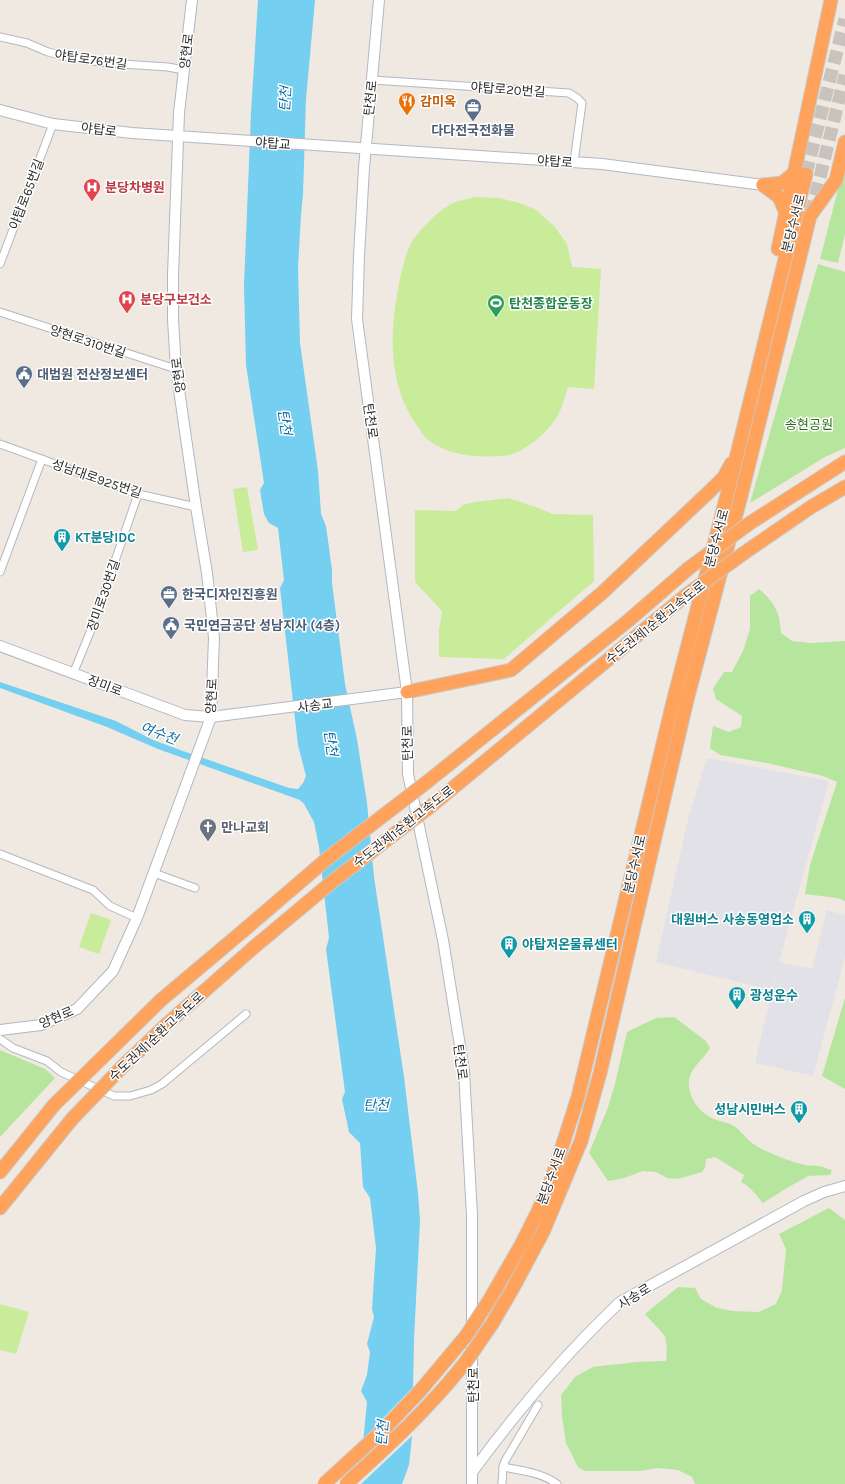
<svg xmlns="http://www.w3.org/2000/svg" width="845" height="1484" font-family="Karla,'Noto Sans KR',sans-serif">
	<style>
		.industrial { fill: #e3e1e8 }
		.green { fill: #b6e59e }
		.pitch { fill: #c9ec9a }
		.water { fill: #75cff0 }
		.pier { fill: #efe9e1 }
		.lines { fill: none; stroke-linecap: round; stroke-linejoin: round }
		.highway-tunnel { stroke: #c8c4bd; stroke-width: 13; stroke-dasharray: 13 6; stroke-linecap: butt }
		.street-casing { stroke: #b4b7c1; stroke-width: 9 }
		.secondary-casing { stroke: #b4b7c1; stroke-width: 12 }
		.highway-casing { stroke: #c9c9c9; stroke-width: 15 }
		.street { stroke: #fff; stroke-width: 7 }
		.secondary { stroke: #fff; stroke-width: 10 }
		.highway { stroke: #ffa35c; stroke-width: 13 }
		.highway-bridge-casing { stroke: #c9c9c9; stroke-width: 15; stroke-linecap: butt }
		.highway-bridge { stroke: #ffa35c; stroke-width: 13 }
		.labels { text-anchor: middle; stroke-width: 3; stroke-linejoin: round; paint-order: stroke }
		.street-label { font-size: 13px; fill: #2e2e2e; stroke: #fff }
		.food-label { font-size: 13px; font-weight: bold; fill: #c56008; stroke: #fff; text-anchor: start }
		.service-label { font-size: 13px; font-weight: bold; fill: #4e5e75; stroke: #fff; text-anchor: start }
		.health-label { font-size: 13px; font-weight: bold; fill: #be3a42; stroke: #fff; text-anchor: start }
		.leisure-label { font-size: 13px; font-weight: bold; fill: #27864d; stroke: #fff; text-anchor: start }
		.park-label { font-size: 13px; fill: #2c6e1b; stroke: #fff }
		.culture-label { font-size: 13px; font-weight: bold; fill: #0d838f; stroke: #fff; text-anchor: start }
		.worship-label { font-size: 13px; font-weight: bold; fill: #5b616d; stroke: #fff; text-anchor: start }
		.water-label { font-size: 14px; font-style: italic; fill: #0d6fa3; stroke: #fff }
	</style>
	<rect width="100%" height="100%" fill="#efe9e1"/>
	<path class="industrial" d="M 707,758 L 829,781 L 779,962 L 812,969 L 827,910 L 845,915 L 845,957 L 813,1076 L 755,1063 L 779,962 L 771,990 L 656,962 L 689,815 Z"/>
	<g class="green">
		<path d="M 845,163 L 845,234 L 838,263 L 820,259 Z"/>
		<path d="M 818,264 L 845,272 L 845,448 L 825,457 L 750,503 Z"/>
		<path d="M 759,589 C 775,603 780,612 781,633 L 792,641 L 811,643 L 845,641 L 845,901 L 837,898 L 805,894 L 810,865 L 837,782 L 823,776 L 767,763 L 720,755 L 710,748 L 713,726 L 729,732 L 741,727 L 742,716 L 716,699 L 713,689 L 724,672 L 732,672 L 743,651 L 750,629 L 750,596 Z"/>
		<path d="M 845,998 L 845,1089 L 822,1076 Z"/>
		<path d="M 674,1017 L 706,1041 L 710,1048 C 704,1059 690,1068 689,1081 C 688,1097 698,1111 712,1118 C 718,1121 726,1122 732,1125 C 741,1130 745,1138 752,1143 C 764,1152 791,1162 805,1165 C 809,1166 813,1165 818,1166 C 822,1166 827,1169 832,1170 L 830,1175 L 808,1176 L 787,1188 L 763,1203 C 755,1194 752,1188 741,1182 L 744,1175 L 715,1157 L 706,1159 L 705,1168 L 702,1172 L 678,1179 L 667,1178 L 656,1172 L 643,1171 L 624,1178 L 608,1181 L 589,1153 L 607,1110 L 615,1084 L 627,1032 L 656,1018 Z"/>
		<path d="M 0,1050 L 45,1069 L 55,1078 L 0,1137 Z"/>
		<path d="M 829,1208 L 845,1220 L 845,1484 L 695,1484 L 692,1477 L 678,1470 L 658,1468 L 640,1471 L 585,1471 L 578,1467 L 566,1443 L 562,1417 L 561,1395 L 575,1377 L 593,1367 L 636,1362 L 666,1361 L 667,1348 L 665,1336 L 645,1314 L 678,1287 L 695,1288 L 701,1299 L 717,1308 L 733,1311 L 759,1312 L 776,1304 L 782,1290 L 786,1249 L 779,1234 Z"/>
	</g>
	<g class="pitch">
		<path d="M 476,197 L 500,198 L 519,203 L 535,209 L 555,227 L 567,244 L 572,267 L 601,269 L 594,389 L 568,387 C 565,396 563,405 559,413 C 552,429 526,451 509,455 C 506,456 501,456 497,456 C 474,458 444,454 426,438 C 423,435 421,431 419,428 C 390,391 389,339 397,295 C 400,279 404,254 413,240 C 422,227 438,211 453,203 C 460,200 469,199 476,197 Z"/>
		<path d="M 247,487 L 258,550 L 243,552 L 233,489 Z"/>
		<path d="M 508,498 L 536,507 L 553,514 L 593,515 L 594,581 L 504,659 L 439,657 L 439,631 L 442,611 L 415,582 L 415,510 L 456,511 L 463,505 L 474,502 Z"/>
		<path d="M 91,913 L 111,920 L 99,954 L 79,947 Z"/>
		<path d="M 0,1304 L 29,1312 L 16,1354 L 0,1350 Z"/>
	</g>
	<path class="water" d="M 258,0 L 315,0 L 306,99 L 303,194 L 301,215 L 298,268 L 300,343 L 318,471 L 321,514 L 326,526 L 332,570 L 332,583 L 345,684 L 357,739 L 367,803 L 374,877 L 404,1077 L 418,1193 L 420,1221 L 414,1339 L 412,1437 L 409,1465 L 402,1484 L 359,1484 L 367,1402 L 361,1391 L 367,1375 L 370,1352 L 367,1344 L 374,1317 L 372,1309 L 376,1248 L 370,1198 L 363,1187 L 360,1143 L 349,1132 L 342,1099 L 345,1092 L 326,949 L 329,938 L 319,847 L 314,822 L 304,804 L 300,800 L 158,749 L 107,727 L 0,688 L 0,682 L 116,721 L 153,740 L 183,751 L 289,788 L 298,789 L 303,783 L 306,776 L 298,745 L 280,588 L 284,580 L 278,528 L 269,523 L 264,514 L 260,490 L 264,483 L 246,365 L 244,285 L 251,113 Z"/>
	<path class="pier" d="M 415,1385 L 414,1434 L 361,1484 L 357,1484 L 361,1441 Z"/>
	<g class="lines">
		<g class="highway-tunnel">
			<path d="M 806,174 L 845,19"/>
			<path d="M 811,214 L 845,75"/>
		</g>
		<defs>
			<g id="street">
				<path d="M 0,37 L 27,43 L 48,52 L 72,58 L 107,63 L 168,67 L 184,70"/>
				<path d="M 372,80 L 569,93 L 577,98 L 582,103 L 574,162"/>
				<path d="M 0,264 L 53,124"/>
				<path d="M 0,312 L 176,369"/>
				<path d="M 0,444 L 138,494 L 196,507"/>
				<path d="M 0,572 L 42,459"/>
				<path d="M 73,674 L 93,625 L 138,494"/>
				<path d="M 0,854 L 93,890 L 110,906 L 137,918"/>
				<path d="M 154,873 L 195,888"/>
				<path d="M 0,1039 L 13,1048 L 47,1061 L 61,1072 L 114,1096 L 130,1096 L 151,1090 L 162,1084 L 246,1014"/>
				<path d="M 503,1467 C 520,1470 543,1473 557,1484"/>
				<path d="M 502,1484 L 503,1467 L 505,1461 L 538,1405"/>
			</g>
			<g id="secondary">
				<path d="M 379,0 L 364,168 L 359,256 L 357,319 L 407,692 L 408,774 L 443,940 L 464,1071 L 472,1215 L 472,1484"/>
				<path d="M 0,110 L 53,124 L 132,133 L 602,164 L 763,185"/>
				<path d="M 0,646 L 185,715 L 211,717 L 407,692"/>
				<path d="M 0,1030 L 41,1025 L 77,1009 L 113,971 L 137,918 L 211,717 L 214,638 L 207,573 L 196,507 L 176,369 L 173,319 L 173,275 L 179,113 L 192,0"/>
				<path d="M 473,1471 C 517,1411 566,1353 620,1302 L 804,1201 L 824,1192 L 845,1186"/>
			</g>
			<g id="highway">
				<path d="M 763,185 L 779,197 L 786,213"/>
				<path d="M 763,185 L 782,183 L 793,174"/>
				<path d="M 778,249 C 795,166 814,83 831,0"/>
				<path d="M 750,523 L 845,462"/>
				<path d="M 744,553 L 811,507 L 845,487"/>
				<path d="M 407,692 L 511,670 L 602,593 L 711,490 L 724,477 L 731,464"/>
				<path d="M 427,782 L 629,620 L 689,568"/>
				<path d="M 431,806 L 685,596"/>
				<path d="M 107,1053 L 161,1000 L 243,931"/>
				<path d="M 122,1067 L 167,1024 L 253,948"/>
				<path d="M 0,1172 L 54,1105"/>
				<path d="M 0,1208 L 72,1119"/>
				<path d="M 490,1299 L 521,1245 L 538,1211 L 551,1181 L 578,1097 L 674,698 L 727,495 L 806,174"/>
				<path d="M 492,1324 L 513,1288 L 543,1232 L 581,1141 L 600,1073 L 687,700 L 741,496 L 810,216 L 836,180 L 845,142"/>
			</g>
		</defs>
		<use href="#street" class="street-casing"/>
		<use href="#secondary" class="secondary-casing"/>
		<use href="#highway" class="highway-casing"/>
		<use href="#street" class="street"/>
		<use href="#secondary" class="secondary"/>
		<use href="#highway" class="highway"/>
		<defs>
			<g id="highway-bridge">
				<path d="M 689,568 L 750,523"/>
				<path d="M 685,596 L 744,553"/>
				<path d="M 243,931 L 328,858 L 427,782"/>
				<path d="M 253,948 L 333,881 L 431,806"/>
				<path d="M 54,1105 L 107,1053"/>
				<path d="M 72,1119 L 122,1067"/>
				<path d="M 324,1484 L 382,1431 L 420,1391 L 466,1336 L 490,1299"/>
				<path d="M 346,1484 C 386,1448 426,1411 460,1369 C 472,1355 481,1339 492,1324"/>
			</g>
		</defs>
		<use href="#highway-bridge" class="highway-bridge-casing"/>
		<use href="#highway-bridge" class="highway-bridge"/>
	</g>
	<defs>
		<symbol id="restaurant-pin" viewBox="-11 -11 22 30"><path d="M0 17L-7.5 6A9.5 9.5 0 1 1 7.5 6Z" fill="#e8710a" stroke="#fff"/><path d="M-5-6h1v4h1v-4h1v4h1v-4h1v5L-1.5 .5V6h-2V.5L-5-1ZM5-6V6H3V1.5H1.5Q1.5-4 5-6Z" fill="#fff"/></symbol>
		<symbol id="office-pin" viewBox="-11 -11 22 30"><path d="M0 17L-7.5 6A9.5 9.5 0 1 1 7.5 6Z" fill="#5c6f8a" stroke="#fff"/><path d="M-6-3h4V-5.5h4V-3h4V5H-6ZM-1-4.5V-3h2v-1.5ZM-6 0V1H6V0Z" fill="#fff"/></symbol>
		<symbol id="hospital-pin" viewBox="-11 -11 22 30"><path d="M0 17L-7.5 6A9.5 9.5 0 1 1 7.5 6Z" fill="#e0444e" stroke="#fff"/><path d="M-5-5h3v3.5h4V-5h3V5h-3V1.5h-4V5h-3Z" fill="#fff"/></symbol>
		<symbol id="stadium-pin" viewBox="-11 -11 22 30"><path d="M0 17L-7.5 6A9.5 9.5 0 1 1 7.5 6Z" fill="#2e9e5b" stroke="#fff"/><path d="M0-5a6.5 5 0 1 0 0 10a6.5 5 0 1 0 0-10ZM-3.5-1.8h7v3.6h-7Z" fill="#fff"/></symbol>
		<symbol id="civic-pin" viewBox="-11 -11 22 30"><path d="M0 17L-7.5 6A9.5 9.5 0 1 1 7.5 6Z" fill="#5c6f8a" stroke="#fff"/><path d="M-.6-6.5H3V-4.5H.6V-3L4-1V1h2V6H-6V1h2V-1L-.6-3ZM-1.2 2.5V6h2.4V2.5Z" fill="#fff"/></symbol>
		<symbol id="building-pin" viewBox="-11 -11 22 30"><path d="M0 17L-7.5 6A9.5 9.5 0 1 1 7.5 6Z" fill="#0f9aa8" stroke="#fff"/><path d="M-4-6H4V6H1V3H-1V6H-4ZM-2.5-4.3h1.7v1.8h-1.7ZM.8-4.3h1.7v1.8H.8ZM-2.5-1h1.7V.8h-1.7ZM.8-1h1.7V.8H.8Z" fill="#fff"/></symbol>
		<symbol id="church-pin" viewBox="-11 -11 22 30"><path d="M0 17L-7.5 6A9.5 9.5 0 1 1 7.5 6Z" fill="#6b7280" stroke="#fff"/><path d="M-1.2-6h2.4v3.5h3.3v2.4h-3.3V6h-2.4V-.1h-3.3v-2.4h3.3Z" fill="#fff"/></symbol>
	</defs>
	<g fill-rule="evenodd">
		<use href="#restaurant-pin" x="397" y="91" width="20" height="27"/>
		<use href="#office-pin" x="463" y="97" width="20" height="27"/>
		<use href="#hospital-pin" x="82" y="177" width="20" height="27"/>
		<use href="#hospital-pin" x="117" y="289" width="20" height="27"/>
		<use href="#stadium-pin" x="486" y="293" width="20" height="27"/>
		<use href="#civic-pin" x="14" y="364" width="20" height="27"/>
		<use href="#building-pin" x="52" y="527" width="20" height="27"/>
		<use href="#office-pin" x="159" y="584" width="20" height="27"/>
		<use href="#civic-pin" x="161" y="615" width="20" height="27"/>
		<use href="#church-pin" x="198" y="817" width="20" height="27"/>
		<use href="#building-pin" x="797" y="909" width="20" height="27"/>
		<use href="#building-pin" x="499" y="934" width="20" height="27"/>
		<use href="#building-pin" x="727" y="985" width="20" height="27"/>
		<use href="#building-pin" x="789" y="1099" width="20" height="27"/>
	</g>
	<g class="labels">
		<g class="street-label">
			<text transform="translate(186 51) rotate(-83)" y="5">양현로</text>
			<text transform="translate(91 59) rotate(8)" y="5">야탑로76번길</text>
			<text transform="translate(508 89) rotate(4)" y="5">야탑로20번길</text>
			<text transform="translate(370 98) rotate(-84)" y="5">탄천로</text>
			<text transform="translate(99 129) rotate(7)" y="5">야탑로</text>
			<text transform="translate(273 143) rotate(4)" y="5">야탑교</text>
			<text transform="translate(555 161) rotate(4)" y="5">야탑로</text>
			<text transform="translate(26 194) rotate(-69)" y="5">야탑로65번길</text>
			<text transform="translate(793 223) rotate(-76)" y="5">분당수서로</text>
			<text transform="translate(88 341) rotate(18)" y="5">양현로310번길</text>
			<text transform="translate(178 375) rotate(-97)" y="5">양현로</text>
			<text transform="translate(371 421) rotate(82)" y="5">탄천로</text>
			<text transform="translate(97 478) rotate(19)" y="5">성남대로925번길</text>
			<text transform="translate(716 538) rotate(-75)" y="5">분당수서로</text>
			<text transform="translate(103 595) rotate(-71)" y="5">장미로30번길</text>
			<text transform="translate(655 622) rotate(-39)" y="5">수도권제1순환고속도로</text>
			<text transform="translate(105 685) rotate(20)" y="5">장미로</text>
			<text transform="translate(211 696) rotate(-87)" y="5">양현로</text>
			<text transform="translate(315 705) rotate(-7)" y="5">사송교</text>
			<text transform="translate(407 743) rotate(-91)" y="5">탄천로</text>
			<text transform="translate(403 826) rotate(-38)" y="5">수도권제1순환고속도로</text>
			<text transform="translate(634 864) rotate(-77)" y="5">분당수서로</text>
			<text transform="translate(56 1017) rotate(-23)" y="5">양현로</text>
			<text transform="translate(156 1036) rotate(-43)" y="5">수도권제1순환고속도로</text>
			<text transform="translate(461 1062) rotate(83)" y="5">탄천로</text>
			<text transform="translate(551 1176) rotate(-70)" y="5">분당수서로</text>
			<text transform="translate(634 1296) rotate(-32)" y="5">사송로</text>
			<text transform="translate(473 1385) rotate(-90)" y="5">탄천로</text>
		</g>
		<g class="food-label">
			<text x="420" y="106">감미옥</text>
		</g>
		<g class="service-label">
			<text x="473" y="135" text-anchor="middle">다다전국전화물</text>
			<text x="37" y="379">대법원 전산정보센터</text>
			<text x="182" y="599">한국디자인진흥원</text>
			<text x="184" y="630">국민연금공단 성남지사 (4층)</text>
		</g>
		<g class="health-label">
			<text x="105" y="192">분당차병원</text>
			<text x="140" y="304">분당구보건소</text>
		</g>
		<g class="leisure-label">
			<text x="509" y="308">탄천종합운동장</text>
		</g>
		<g class="park-label">
			<text x="809" y="429">송현공원</text>
		</g>
		<g class="culture-label">
			<text x="75" y="542">KT분당IDC</text>
			<text x="794" y="924" text-anchor="end">대원버스 사송동영업소</text>
			<text x="522" y="949">야탑저온물류센터</text>
			<text x="750" y="1000">광성운수</text>
			<text x="786" y="1114" text-anchor="end">성남시민버스</text>
		</g>
		<g class="worship-label">
			<text x="221" y="832">만나교회</text>
		</g>
		<g class="water-label">
			<text transform="translate(285 99) rotate(-87)" y="5">탄천</text>
			<text transform="translate(285 422) rotate(82)" y="5">탄천</text>
			<text transform="translate(159 733) rotate(21)" y="5">여수천</text>
			<text transform="translate(331 743) rotate(82)" y="5">탄천</text>
			<text x="376" y="1110">탄천</text>
			<text transform="translate(382 1433) rotate(-85)" y="5">탄천</text>
		</g>
	</g>
</svg>
